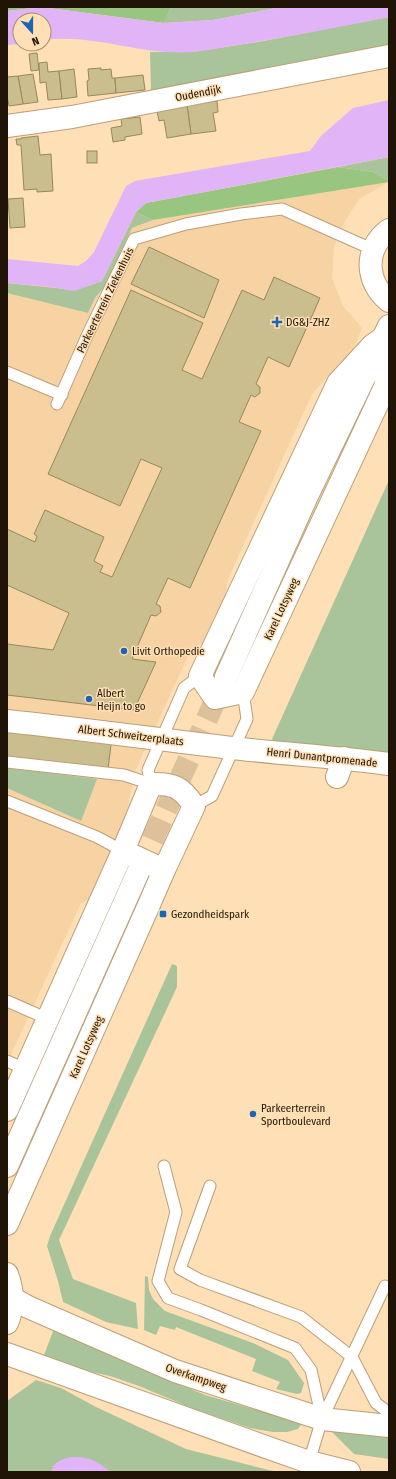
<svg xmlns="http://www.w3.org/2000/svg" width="396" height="1479" font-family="'Fira Sans Condensed',sans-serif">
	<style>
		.built { fill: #f7d3a4 }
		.green { fill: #a9c49a }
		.forest { fill: #98c580 }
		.water { fill: #e1b3f7 }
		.building { fill: #cabd8e; stroke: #95895b }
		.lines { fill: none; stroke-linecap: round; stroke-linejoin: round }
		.secondary-tunnel { stroke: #ddc19b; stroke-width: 22; stroke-dasharray: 22 11; stroke-linecap: butt }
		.lane-casing { stroke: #bc9f77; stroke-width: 13 }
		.street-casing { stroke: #bc9f77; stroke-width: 24 }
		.secondary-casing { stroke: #bc9f77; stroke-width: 24 }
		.lane { stroke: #fff; stroke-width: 11 }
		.street { stroke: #fff; stroke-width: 22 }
		.secondary { stroke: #fff; stroke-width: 22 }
		.poi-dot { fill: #1d64b4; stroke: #ffdfb5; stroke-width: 1.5 }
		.labels { text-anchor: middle; stroke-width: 3; stroke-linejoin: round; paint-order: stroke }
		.street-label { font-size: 11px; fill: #1f1405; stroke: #ffdfb5 }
		.poi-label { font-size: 11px; fill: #1f1405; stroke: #ffdfb5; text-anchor: start }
	</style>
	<rect width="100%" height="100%" fill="#ffdfb5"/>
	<path class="built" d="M 389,182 L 359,199 L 345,221 L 334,246 L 332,278 L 343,306 L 362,328 L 354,348 L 312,394 L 228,579 L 224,608 L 211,638 L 191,650 L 135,771 L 122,835 L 94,898 L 81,903 L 8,1061 L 7,1069 L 7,293 L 88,313 L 95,298 L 105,286 L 132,228 L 153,220 Z"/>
	<g class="green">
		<path d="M 171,7 L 281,7 L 213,20 L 164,23 Z"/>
		<path d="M 389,17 L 389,49 L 151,91 L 150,52 L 192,52 L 258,42 Z"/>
		<path d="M 389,157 L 389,181 L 373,172 L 338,167 Z"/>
		<path d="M 136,212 L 153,220 L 132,228 L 105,286 L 95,298 L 88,313 L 7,293 L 7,283 L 76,290 L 102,281 Z"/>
		<path d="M 389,480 L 389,757 L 281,746 L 272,739 Z"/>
		<path d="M 7,768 L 97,779 L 81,821 L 7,788 Z"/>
		<path d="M 172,964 L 177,966 L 177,987 L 59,1240 L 73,1279 L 136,1303 L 138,1329 L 106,1322 L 63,1302 L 58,1281 L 47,1246 L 50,1236 Z"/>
		<path d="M 145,1276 L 148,1277 L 149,1290 L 153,1299 L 165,1311 L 253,1343 L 288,1360 L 304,1383 L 301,1393 L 297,1394 L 276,1389 L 280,1382 L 252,1371 L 256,1359 L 176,1327 L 175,1330 L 160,1326 L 156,1335 L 144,1330 Z"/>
		<path d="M 55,1326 L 137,1366 L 205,1395 L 302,1423 L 298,1429 L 287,1432 L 273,1432 L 250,1428 L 194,1409 L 139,1386 L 110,1376 L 78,1369 L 44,1355 Z"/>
		<path d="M 36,1380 L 61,1388 L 96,1407 L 186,1449 L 277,1472 L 7,1472 L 7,1401 Z"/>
		<path d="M 331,1431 L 389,1437 L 389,1459 L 354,1454 Z"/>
	</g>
	<g class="forest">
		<path d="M 7,7 L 171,7 L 164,23 L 41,7 L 7,11 Z"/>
		<path d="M 338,167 L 373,172 L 389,181 L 389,182 L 153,220 L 136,212 L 146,203 Z"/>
	</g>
	<g class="water">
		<path d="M 41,7 L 164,23 L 213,20 L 281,7 L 389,7 L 389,17 C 338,27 288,37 237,45 C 222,47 207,51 192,52 C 142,56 94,33 44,40 L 44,20 L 20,20 L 20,44 L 7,45 L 7,11 Z"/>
		<path d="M 389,100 L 389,157 L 146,203 L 136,212 L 102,281 L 74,291 L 51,287 L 7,283 L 7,259 L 78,266 L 86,261 L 94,252 L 126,186 L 135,181 L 310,151 L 321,136 L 353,108 Z"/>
		<path d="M 71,1457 C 89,1456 97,1461 111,1472 L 51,1472 C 54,1461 60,1460 71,1457 Z"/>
	</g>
	<g class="building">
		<path d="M 37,53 L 39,70 L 31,71 L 29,54 Z"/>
		<path d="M 47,62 L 48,72 L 59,71 L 62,99 L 48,100 L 46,82 L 40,83 L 39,63 Z"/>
		<path d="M 101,68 L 101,70 L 111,69 L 112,78 L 115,78 L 116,93 L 88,96 L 87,81 L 89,80 L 88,69 Z"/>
		<path d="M 74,69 L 77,97 L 62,99 L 59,71 Z"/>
		<path d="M 33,74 L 38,102 L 23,104 L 18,76 Z"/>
		<path d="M 143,75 L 145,90 L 116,93 L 115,78 Z"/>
		<path d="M 18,76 L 23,104 L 9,106 L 7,96 L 7,77 Z"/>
		<path d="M 217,101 L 218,112 L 213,113 L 216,131 L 191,134 L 187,105 Z"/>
		<path d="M 187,105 L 191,134 L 167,138 L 164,120 L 159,121 L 157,111 Z"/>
		<path d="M 140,117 L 142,134 L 125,137 L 125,140 L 113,142 L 111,128 L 122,126 L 121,119 Z"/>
		<path d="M 38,136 L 40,155 L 51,154 L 53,191 L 37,192 L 37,189 L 24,190 L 21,145 L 17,145 L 16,139 L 21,139 L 21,138 Z"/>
		<rect x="87" y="151" width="10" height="12"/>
		<path d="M 23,198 L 25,227 L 10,228 L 8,199 Z"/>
		<path d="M 149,247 L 219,280 L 204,318 L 131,284 Z"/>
		<path d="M 274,277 L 320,298 L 289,367 L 268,357 L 256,384 L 260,387 L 260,393 L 255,397 L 251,395 L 239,422 L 261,431 L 218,526 L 190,588 L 168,578 L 156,604 L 160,606 L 161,612 L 156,616 L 151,615 L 132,659 L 156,662 L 134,710 L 7,695 L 7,644 L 53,650 L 69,613 L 7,585 L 7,529 L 35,542 L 37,536 L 34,534 L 45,510 L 104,537 L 94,561 L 103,566 L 100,572 L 112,577 L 162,468 L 141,459 L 120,506 L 48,474 L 131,290 L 203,323 L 182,370 L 202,379 L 242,290 L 264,300 Z"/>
		<path d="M 7,725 L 112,737 L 108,769 L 7,757 Z"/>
	</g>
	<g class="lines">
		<path class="secondary-tunnel" d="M 139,870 L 224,681"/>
		<defs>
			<g id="lane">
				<path d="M 7,372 L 62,395"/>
				<path d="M 57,404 L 87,336 L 134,239 L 186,224 L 241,214 L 282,209 L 374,250"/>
				<path d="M 7,762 L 124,775 L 151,784"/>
				<path d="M 151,784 L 148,770 L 184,688 L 200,676"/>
				<path d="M 7,801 L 97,837 L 123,851"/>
				<path d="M 194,806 L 212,796 L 247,719 L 243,692"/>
				<path d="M 7,1001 L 48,1019"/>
				<path d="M 7,1061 L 25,1069"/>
				<path d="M 164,1166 L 176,1212 L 158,1281 L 168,1298 L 201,1310 L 295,1348 L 311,1370 L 322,1419"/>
				<path d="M 210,1186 L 180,1269 L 200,1280 L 301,1317 L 352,1357 L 376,1403 L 389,1413"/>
				<path d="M 309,1462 L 322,1419 L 385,1286"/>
			</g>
			<g id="street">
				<path d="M 7,126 L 72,117 L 389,56"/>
				<path d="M 383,338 L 383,348 L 386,385 L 243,692 L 215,698 L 200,676 L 338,383 L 373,345 Z"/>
				<path d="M 7,721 C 82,729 157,739 232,748 C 285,754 337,757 389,764"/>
				<path d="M 337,777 L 344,758"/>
				<path d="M 123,851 L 164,870"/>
				<path d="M 7,1110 L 123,851 L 151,784 C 173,783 182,787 194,806 L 164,870 L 148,907 L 7,1224"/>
			</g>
			<g id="secondary">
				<path d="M 389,230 C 363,249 366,283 389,301"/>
				<path d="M 226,677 L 307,496 L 389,326"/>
				<path d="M 7,1166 L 139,870"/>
				<path d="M 7,1274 C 13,1290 14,1307 7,1323"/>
				<path d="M 12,1298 L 28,1307 L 175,1371 L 322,1419 L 389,1426"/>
				<path d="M 7,1354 L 280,1452 L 309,1462 L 349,1472"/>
			</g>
		</defs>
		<use href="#lane" class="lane-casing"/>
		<use href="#street" class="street-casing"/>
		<use href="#secondary" class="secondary-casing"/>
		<use href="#lane" class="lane"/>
		<use href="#street" class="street"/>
		<use href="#secondary" class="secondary"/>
	</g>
	<g class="poi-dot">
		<path d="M275 316h4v4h4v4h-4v4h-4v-4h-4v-4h4z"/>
		<circle cx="124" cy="651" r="4"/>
		<circle cx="89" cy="699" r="4"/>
		<rect x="159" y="910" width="8" height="8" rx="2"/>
		<circle cx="253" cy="1114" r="4"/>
	</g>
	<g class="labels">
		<g class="street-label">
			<text transform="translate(198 93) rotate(-11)" y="4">Oudendijk</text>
			<text transform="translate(105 300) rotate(-64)" y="4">Parkeerterrein Ziekenhuis</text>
			<text transform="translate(281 609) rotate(-65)" y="4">Karel Lotsyweg</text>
			<text transform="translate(131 735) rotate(7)" y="4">Albert Schweitzerplaats</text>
			<text transform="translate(322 757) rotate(6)" y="4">Henri Dunantpromenade</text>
			<text transform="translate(86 1047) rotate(-66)" y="4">Karel Lotsyweg</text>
			<text transform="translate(196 1377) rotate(19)" y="4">Overkampweg</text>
		</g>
		<g class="poi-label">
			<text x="286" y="326">DG&amp;J-ZHZ</text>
			<text x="132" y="655">Livit Orthopedie</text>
			<text x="97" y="697">Albert<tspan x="97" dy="13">Heijn to go</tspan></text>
			<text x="171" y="918">Gezondheidspark</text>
			<text x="261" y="1112">Parkeerterrein<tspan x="261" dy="13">Sportboulevard</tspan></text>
		</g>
	</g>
	<rect width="396" height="1479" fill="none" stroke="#1f1405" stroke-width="16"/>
	<g transform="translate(32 32) rotate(159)"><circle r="19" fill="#ffdfb5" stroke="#a58e6f"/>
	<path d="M0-3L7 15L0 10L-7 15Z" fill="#1d64b4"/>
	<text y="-6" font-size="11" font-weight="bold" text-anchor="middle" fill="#1f1405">N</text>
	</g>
</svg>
